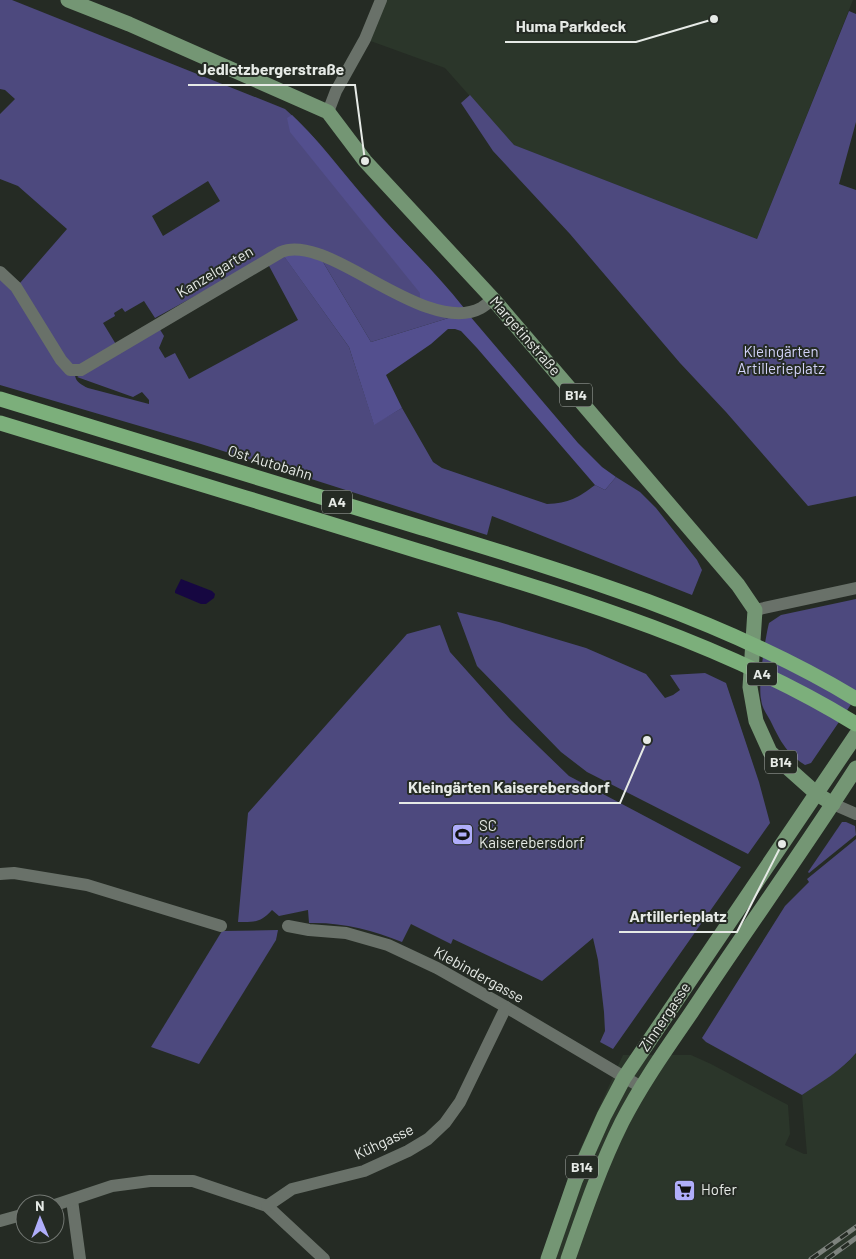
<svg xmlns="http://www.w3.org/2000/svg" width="856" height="1259" font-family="Barlow,sans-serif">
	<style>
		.built { fill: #2b362a }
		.green { fill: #4d497e; fill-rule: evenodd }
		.forest { fill: #534f8e }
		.water { fill: #160741 }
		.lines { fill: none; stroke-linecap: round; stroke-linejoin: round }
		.minor { stroke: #697169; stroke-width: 12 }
		.major { stroke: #749674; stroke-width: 15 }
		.highway { stroke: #7caf7b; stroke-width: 15 }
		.rail-casing { stroke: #7d827d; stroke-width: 5 }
		.rail { stroke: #252b24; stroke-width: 3; stroke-dasharray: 9; stroke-linecap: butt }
		.labels { text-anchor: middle; stroke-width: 4; stroke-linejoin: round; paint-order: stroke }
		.shield { fill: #252b24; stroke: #acb1ac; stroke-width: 1 }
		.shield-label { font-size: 14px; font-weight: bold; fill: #e6eae6 }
		.street-label { font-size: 15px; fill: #e6eae6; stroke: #252b24 }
		.park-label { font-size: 15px; fill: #d3d3f9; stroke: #252b24 }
		.poi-label { font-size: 15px; fill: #e6eae6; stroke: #252b24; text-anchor: start }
		.leader { fill: none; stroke: #e6eae6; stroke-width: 2 }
		.callout-dot { fill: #e6eae6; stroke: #252b24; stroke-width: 2 }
		.callout-label { font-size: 16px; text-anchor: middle; font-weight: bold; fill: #e6eae6; stroke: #252b24; stroke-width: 4; stroke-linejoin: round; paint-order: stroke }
	</style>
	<rect width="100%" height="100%" fill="#252b24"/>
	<g class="built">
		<path d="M 381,0 L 853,0 L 757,239 L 513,145 L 445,68 L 365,39 Z"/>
		<path d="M 856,1053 L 856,1259 L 541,1259 L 571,1169 L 623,1055 L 691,1055 L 711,1064 L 788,1105 L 790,1134 L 785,1145 L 804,1154 L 807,1154 L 802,1095 L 834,1073 L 848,1062 Z"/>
	</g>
	<g class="green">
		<path d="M 0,0 L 12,0 L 285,109 C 318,137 343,174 372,206 C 404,243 439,277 469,315 L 455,316 L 371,342 L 320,257 L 284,256 L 349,347 L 374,424 L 402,408 L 433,462 L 442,468 L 547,504 C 569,503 578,498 595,485 L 605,490 L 616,477 L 640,492 L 656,508 L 697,560 L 702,570 L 692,595 L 492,516 L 487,535 L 201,444 L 0,385 L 0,275 L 20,283 L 67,229 L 18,186 L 0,179 L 0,114 L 15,99 L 5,90 L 0,89 ZM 208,181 L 220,201 L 163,236 L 152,216 ZM 263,259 L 268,264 L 298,320 L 189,379 L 175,353 L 165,358 L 159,348 L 164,336 L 159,328 L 77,377 L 133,397 L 142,392 L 149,400 L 149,404 L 88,388 C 75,382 75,379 74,366 L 88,362 L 117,346 L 103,323 L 115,316 L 114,313 L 122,308 L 125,312 L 144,301 L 155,318 Z"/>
		<path d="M 849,11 L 856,14 L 856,122 L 839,184 L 856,190 L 856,496 L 808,506 L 726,412 L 680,363 L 570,234 L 493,151 L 461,103 L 470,95 L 514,145 L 757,239 Z"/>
		<path d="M 856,599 L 856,697 L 811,763 L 805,765 C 785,752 780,740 770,720 C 766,713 762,708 761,699 C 758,684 765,639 769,623 L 781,615 Z"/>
		<path d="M 457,612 L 499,622 L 586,648 L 646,674 L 665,698 L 673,695 L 680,690 L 670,675 L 705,673 L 726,683 L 759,782 L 770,823 L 748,854 L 587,772 L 561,752 L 477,666 Z"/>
		<path d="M 440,625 L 450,652 L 511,720 L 569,776 L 741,867 L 613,1049 L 600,1042 L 605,1031 L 604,1012 L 598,960 L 593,938 L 542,981 L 453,939 L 451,944 L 411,924 L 402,942 C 372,930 342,922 309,923 L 308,910 L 279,916 L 272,910 C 260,923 255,922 238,922 L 248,813 L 407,634 Z"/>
		<path d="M 842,822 L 846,822 L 855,826 L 856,835 L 809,873 L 808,872 Z"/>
		<path d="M 856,839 L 856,1053 C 841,1071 821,1082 802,1095 L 706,1042 L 702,1038 L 785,906 L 809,882 L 807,879 Z"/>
		<path d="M 278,930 L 276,940 L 199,1064 L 151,1047 L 222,931 Z"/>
	</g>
	<g class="forest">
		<path d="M 292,115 C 321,143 345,176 372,207 C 402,241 436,272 464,308 L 456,309 L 420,301 L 420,293 L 290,132 L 287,118 Z"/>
		<path d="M 292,252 L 320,257 L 371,342 L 455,316 L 469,315 L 578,443 L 602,467 L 616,477 L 605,490 L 595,485 L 477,348 L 461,331 L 455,329 L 448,329 L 431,344 L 386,375 L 402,408 L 374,425 L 349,347 L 283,255 Z"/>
	</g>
	<path class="water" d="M 181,579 L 212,591 L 215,594 L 214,598 L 206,604 L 201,604 L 175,593 L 175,591 Z"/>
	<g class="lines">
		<g class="minor">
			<path d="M 328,112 L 336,91 L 365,39 L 381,0"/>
			<path d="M 0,272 L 16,287 L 61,360 L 70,370 L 81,370 L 281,252 C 293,247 306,250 318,254 C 361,267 437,332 481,308 C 485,306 489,302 493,299"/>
			<path d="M 755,610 L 856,588"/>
			<path d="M 833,804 L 856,814"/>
			<path d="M 0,874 L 14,873 L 87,885 L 221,926"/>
			<path d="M 288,926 L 309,930 L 346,933 L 388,945 L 437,968 L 506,1007 L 641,1087"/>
			<path d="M 72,1200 L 80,1259"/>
			<path d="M 55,1205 L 112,1186 L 150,1181 L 193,1181 L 267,1206 L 324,1259"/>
			<path d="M 267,1206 L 292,1189 L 364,1171 L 408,1151 L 428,1139 L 445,1123 L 460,1102 L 506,1007"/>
			<path d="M 0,1221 L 25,1214"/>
		</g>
		<g class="major">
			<path d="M 68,0 L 129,24 L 328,112 L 365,161 L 493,299 L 738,585 L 755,610 L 750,687 L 756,721 L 770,752 L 817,794 L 833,804"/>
			<path d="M 548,1259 L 575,1181 L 604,1116 L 624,1078 L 856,735"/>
			<path d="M 568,1259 C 584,1213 600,1166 622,1122 C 642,1083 667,1048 691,1013 C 745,931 803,851 856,768"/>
		</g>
		<g class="highway">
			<path d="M 0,399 C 140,442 280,485 419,527 C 567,572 724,619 856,699"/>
			<path d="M 0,423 C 138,465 277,507 415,550 C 566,596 721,641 856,724"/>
		</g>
		<defs>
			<g id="rail">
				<path d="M 811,1259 L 856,1227"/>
				<path d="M 827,1259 L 856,1238"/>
			</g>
		</defs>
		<use href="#rail" class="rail-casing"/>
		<use href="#rail" class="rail"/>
	</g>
	<defs>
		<symbol id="stadium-square" viewBox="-11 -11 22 22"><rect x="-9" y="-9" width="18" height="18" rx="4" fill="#b0aefa" stroke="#252b24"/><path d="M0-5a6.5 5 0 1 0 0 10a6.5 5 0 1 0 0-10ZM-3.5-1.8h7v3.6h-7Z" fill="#111"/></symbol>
		<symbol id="supermarket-square" viewBox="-11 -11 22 22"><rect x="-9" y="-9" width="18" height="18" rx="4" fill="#b0aefa" stroke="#252b24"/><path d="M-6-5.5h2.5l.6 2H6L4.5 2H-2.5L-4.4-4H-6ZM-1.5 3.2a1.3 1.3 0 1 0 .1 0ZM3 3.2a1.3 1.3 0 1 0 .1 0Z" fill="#111"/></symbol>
	</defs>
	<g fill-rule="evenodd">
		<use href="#stadium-square" x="450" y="822" width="25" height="25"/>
		<use href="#supermarket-square" x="672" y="1178" width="25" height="25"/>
	</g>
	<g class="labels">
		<g class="shield">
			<rect x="560" y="383.5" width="32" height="23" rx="4"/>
			<rect x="322" y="490.5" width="30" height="23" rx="4"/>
			<rect x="747" y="662.5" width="30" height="23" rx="4"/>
			<rect x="765" y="750.5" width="32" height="23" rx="4"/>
			<rect x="566" y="1155.5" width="32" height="23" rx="4"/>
		</g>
		<g class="shield-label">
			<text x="576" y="400">B14</text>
			<text x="337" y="507">A4</text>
			<text x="762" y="679">A4</text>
			<text x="781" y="767">B14</text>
			<text x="582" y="1172">B14</text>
		</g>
		<g class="street-label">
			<text transform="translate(215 272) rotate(-31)" y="5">Kanzelgarten</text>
			<text transform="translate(525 336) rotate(49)" y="5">Margetinstraße</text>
			<text transform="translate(270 463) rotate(17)" y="5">Ost Autobahn</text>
			<text transform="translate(479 975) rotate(29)" y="5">Klebindergasse</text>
			<text transform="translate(665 1017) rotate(-56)" y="5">Zinnergasse</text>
			<text transform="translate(384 1142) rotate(-25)" y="5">Kühgasse</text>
		</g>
		<g class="park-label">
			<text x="781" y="357">Kleingärten<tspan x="781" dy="17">Artillerieplatz</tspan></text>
		</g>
		<g class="poi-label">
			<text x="479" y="831">SC<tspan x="479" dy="17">Kaiserebersdorf</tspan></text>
			<text x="701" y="1195">Hofer</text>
		</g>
	</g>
	<path class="leader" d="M714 19L636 42H505M365 161L355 85H188M647 740L620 803H399M782 844L737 932H619"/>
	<g class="callout-dot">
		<circle cx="714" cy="19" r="5"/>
		<circle cx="365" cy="161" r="5"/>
		<circle cx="647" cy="740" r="5"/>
		<circle cx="782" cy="844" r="5"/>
	</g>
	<g class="callout-label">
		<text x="571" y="32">Huma Parkdeck</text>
		<text x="271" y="75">Jedletzbergerstraße</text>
		<text x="509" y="793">Kleingärten Kaiserebersdorf</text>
		<text x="678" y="922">Artillerieplatz</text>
	</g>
	<g transform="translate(40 1219) rotate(359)"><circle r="24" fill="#252b24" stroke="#727772"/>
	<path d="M0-4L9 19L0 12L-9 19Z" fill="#b0aefa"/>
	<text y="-8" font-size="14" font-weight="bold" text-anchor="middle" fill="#e6eae6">N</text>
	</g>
</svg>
